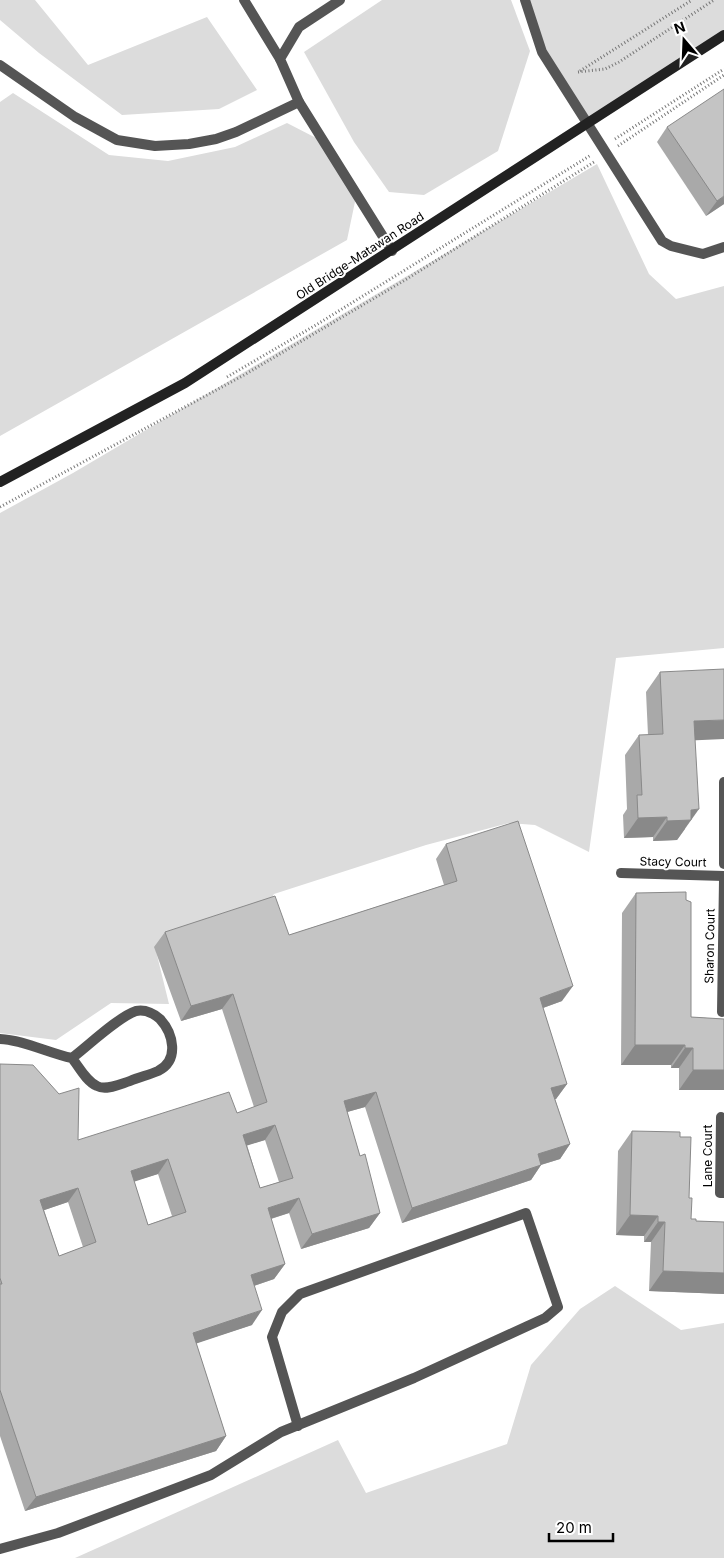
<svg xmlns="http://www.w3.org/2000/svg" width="724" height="1558" font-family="Inter,sans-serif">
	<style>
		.green { fill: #dcdcdc }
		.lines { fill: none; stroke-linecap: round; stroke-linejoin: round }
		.path { stroke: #777; stroke-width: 3; stroke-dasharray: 1 2.5; stroke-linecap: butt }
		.service { stroke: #555; stroke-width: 10 }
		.minor { stroke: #555; stroke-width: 10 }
		.secondary { stroke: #222; stroke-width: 10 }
		.wall { fill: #a9a9a9; fill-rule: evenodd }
		.shaded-wall { fill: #898989 }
		.building { fill: #c4c4c4; stroke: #898989; fill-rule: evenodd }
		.labels { text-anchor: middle; stroke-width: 4; stroke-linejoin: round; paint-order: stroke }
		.street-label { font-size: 12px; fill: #000; stroke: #fff }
	</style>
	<rect width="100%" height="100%" fill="#fff"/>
	<g class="green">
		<path d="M 0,0 L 35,0 L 88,65 L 207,17 L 257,90 L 219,109 L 122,115 L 39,53 L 0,20 Z"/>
		<path d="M 382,0 L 511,0 L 530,51 L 498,151 L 424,195 L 389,192 L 354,142 L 304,52 Z"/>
		<path d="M 525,0 L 724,0 L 724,35 L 589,122 L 542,52 Z"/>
		<path d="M 13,93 L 109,155 L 168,161 L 235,147 L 287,123 L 320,140 L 356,197 L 347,240 L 0,436 L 0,102 Z"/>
		<path d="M 597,164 L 649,274 L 676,299 L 724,286 L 724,648 L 616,658 L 589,852 L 535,825 L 509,823 L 426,845 L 274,894 L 264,911 L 155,947 L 169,1004 L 111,1003 L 56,1040 L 0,1033 L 0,513 L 73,473 Z"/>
		<path d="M 615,1286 L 681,1330 L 724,1323 L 724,1558 L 75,1558 L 338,1440 L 366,1493 L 507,1444 L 531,1365 L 580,1309 Z"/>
	</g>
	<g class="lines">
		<g class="path">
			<path d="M 580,71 L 692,0"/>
			<path d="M 578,72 L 605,69 L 619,62 L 714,0"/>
			<path d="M 615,139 L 724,69"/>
			<path d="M 618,146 L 724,75"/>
			<path d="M 227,377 L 316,325 L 591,155"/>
			<path d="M 0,507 L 244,375 L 405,280 L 594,162"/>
		</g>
		<g class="service">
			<path d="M 244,0 L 280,59"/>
			<path d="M 340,0 L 299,27 L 280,59 L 299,102 L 392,251"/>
			<path d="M 525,0 L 542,52 L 662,241 L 671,246 L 703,254 L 724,247"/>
			<path d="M 0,65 L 75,117 L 117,140 L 155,146 L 189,144 L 216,139 L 236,132 L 299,102"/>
			<path d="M 0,1039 C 24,1040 48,1053 72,1058 C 79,1067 86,1081 97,1086 C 106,1091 120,1084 130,1081 C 139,1077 149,1075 158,1071 C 180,1060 173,1033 160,1019 C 153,1013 146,1009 136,1011 C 118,1017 88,1046 72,1058"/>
			<path d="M 0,1549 L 58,1533 L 211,1475 L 281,1432 L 414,1378 L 545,1318 L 558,1307 L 526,1213 L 300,1294 L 282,1312 L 272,1337 L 298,1426"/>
		</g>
		<g class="minor">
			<path d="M 724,782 L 724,864"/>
			<path d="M 621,873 L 724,876"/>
			<path d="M 722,1012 L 724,880"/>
			<path d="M 721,1117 L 720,1193 L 724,1193"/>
		</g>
		<path class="secondary" d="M 0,482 L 185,383 L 724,35"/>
	</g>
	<g class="wall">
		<path d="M 667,127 L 724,204 L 706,216 L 657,142 Z"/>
		<path d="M 660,672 L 695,741 L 685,829 L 677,840 L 653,841 L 653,837 L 624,838 L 623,815 L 627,809 L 625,755 L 639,735 L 648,735 L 646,692 Z"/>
		<path d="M 446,844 L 562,1001 L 543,1008 L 567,1084 L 556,1099 L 555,1099 L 570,1144 L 560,1159 L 541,1165 L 531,1180 L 402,1223 L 365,1107 L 347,1112 L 360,1156 L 380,1213 L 369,1228 L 301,1249 L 289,1213 L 271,1219 L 285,1264 L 274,1279 L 254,1286 L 252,1325 L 196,1343 L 226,1436 L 216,1451 L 25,1511 L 0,1436 L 0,1064 L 78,1140 L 237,1113 L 254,1107 L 222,1009 L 181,1021 L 154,947 L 165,932 L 289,935 L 444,885 L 436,859 ZM 265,1140 L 279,1182 L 260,1188 L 247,1145 ZM 158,1174 L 172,1216 L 148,1225 L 134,1181 ZM 68,1202 L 83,1247 L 59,1256 L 44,1210 Z"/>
		<path d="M 636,893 L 686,900 L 691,1017 L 724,1019 L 724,1090 L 679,1090 L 679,1068 L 671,1068 L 671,1065 L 621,1065 L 622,913 Z"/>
		<path d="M 632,1131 L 680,1137 L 689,1198 L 691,1219 L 696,1221 L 724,1222 L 724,1294 L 649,1291 L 651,1242 L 644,1242 L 644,1236 L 616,1235 L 618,1151 Z"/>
	</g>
	<g class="shaded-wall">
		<path d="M 724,196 L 724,204 L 706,216 L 717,201 Z"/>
		<path d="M 724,720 L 724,739 L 680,741 L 694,721 Z"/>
		<path d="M 699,809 L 677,840 L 653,841 L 667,821 L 691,810 Z"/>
		<path d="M 667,817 L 653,837 L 624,838 L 638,818 Z"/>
		<path d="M 573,986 L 562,1001 L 529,1013 L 540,998 Z"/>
		<path d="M 233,994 L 222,1009 L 181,1021 L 191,1006 Z"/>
		<path d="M 635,1045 L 685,1045 L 671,1065 L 621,1065 Z"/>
		<path d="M 685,1048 L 693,1048 L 679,1068 L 671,1068 Z"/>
		<path d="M 693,1070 L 724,1070 L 724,1090 L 679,1090 Z"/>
		<path d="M 567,1084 L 556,1099 L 541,1103 L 551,1088 Z"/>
		<path d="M 376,1092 L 365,1107 L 333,1116 L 344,1101 Z"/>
		<path d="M 275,1125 L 265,1140 L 233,1150 L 243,1135 Z"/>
		<path d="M 570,1144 L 560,1159 L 527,1169 L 538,1154 Z"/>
		<path d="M 168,1159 L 158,1174 L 121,1186 L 131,1171 Z"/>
		<path d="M 541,1165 L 531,1180 L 402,1223 L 412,1208 Z"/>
		<path d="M 78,1188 L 68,1202 L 30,1215 L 40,1200 Z"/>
		<path d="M 299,1198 L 289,1213 L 257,1223 L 268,1208 Z"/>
		<path d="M 380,1213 L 369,1228 L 301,1249 L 312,1234 Z"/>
		<path d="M 630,1215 L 658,1216 L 644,1236 L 616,1235 Z"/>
		<path d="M 658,1222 L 665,1222 L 651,1242 L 644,1242 Z"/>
		<path d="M 285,1264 L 274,1279 L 241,1290 L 251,1275 Z"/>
		<path d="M 663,1271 L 724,1273 L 724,1294 L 649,1291 Z"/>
		<path d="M 262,1310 L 252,1325 L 183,1348 L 193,1333 Z"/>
		<path d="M 226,1436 L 216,1451 L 25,1511 L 36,1497 Z"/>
	</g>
	<g class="building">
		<path d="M 724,89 L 724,196 L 717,201 L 667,127 Z"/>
		<path d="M 724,669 L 724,720 L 694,721 L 699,809 L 691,810 L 691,820 L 667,821 L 667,817 L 638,818 L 637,795 L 642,795 L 639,735 L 663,734 L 660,672 Z"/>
		<path d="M 518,821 L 573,986 L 540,998 L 567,1084 L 551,1088 L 570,1144 L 538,1154 L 541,1165 L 412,1208 L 376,1092 L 344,1101 L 360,1156 L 365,1154 L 380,1213 L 312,1234 L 299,1198 L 268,1208 L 285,1264 L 251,1275 L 262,1310 L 193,1333 L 226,1436 L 36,1497 L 0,1390 L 0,1284 L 2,1284 L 0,1278 L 0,1064 L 33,1065 L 59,1094 L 79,1088 L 78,1140 L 229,1092 L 237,1113 L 267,1102 L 233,994 L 191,1006 L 165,932 L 275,896 L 289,935 L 457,881 L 446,844 ZM 275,1125 L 293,1178 L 260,1188 L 243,1135 ZM 168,1159 L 186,1212 L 148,1225 L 131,1171 ZM 78,1188 L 96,1242 L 59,1256 L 40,1200 Z"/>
		<path d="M 686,892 L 686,900 L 691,902 L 691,1017 L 724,1019 L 724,1070 L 693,1070 L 693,1048 L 685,1048 L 685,1045 L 635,1045 L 636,893 Z"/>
		<path d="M 632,1131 L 680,1132 L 680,1137 L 691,1137 L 689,1198 L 692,1198 L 691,1219 L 696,1219 L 696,1221 L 724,1222 L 724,1273 L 663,1271 L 665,1222 L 658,1222 L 658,1216 L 630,1215 Z"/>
	</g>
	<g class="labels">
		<g class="street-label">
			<text transform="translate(360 256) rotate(-33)" y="4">Old Bridge-Matawan Road</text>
			<text transform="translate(673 862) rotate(1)" y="4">Stacy Court</text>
			<text transform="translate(710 946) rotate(-89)" y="4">Sharon Court</text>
			<text transform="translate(708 1156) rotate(-90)" y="4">Lane Court</text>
		</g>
	</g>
	<g transform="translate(684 40) rotate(341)" stroke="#ffffff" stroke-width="4" paint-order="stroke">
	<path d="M0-4L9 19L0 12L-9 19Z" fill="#000000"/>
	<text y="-8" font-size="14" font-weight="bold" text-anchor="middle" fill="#000000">N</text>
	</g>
	<path d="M549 1533v8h64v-8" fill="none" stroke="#000000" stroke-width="2.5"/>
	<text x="556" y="1533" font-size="15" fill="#000000" stroke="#ffffff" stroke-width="4" paint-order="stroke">20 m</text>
</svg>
